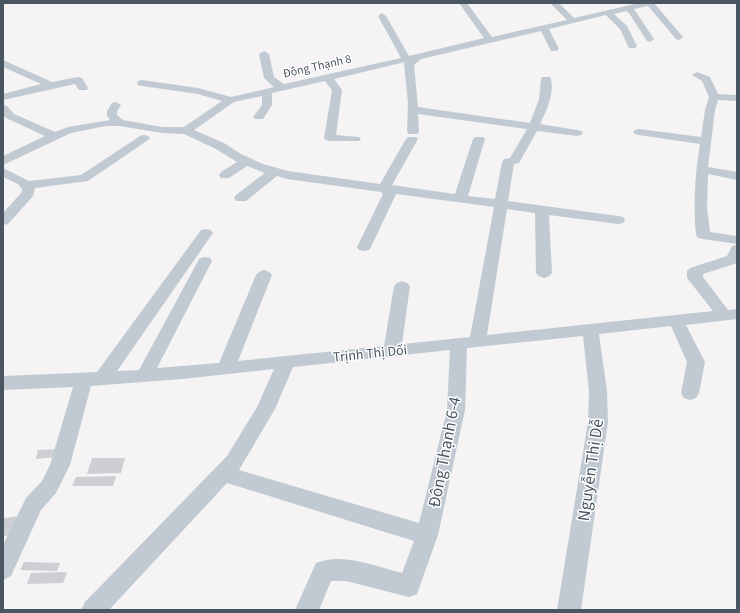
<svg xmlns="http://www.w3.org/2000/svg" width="740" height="613" font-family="'Source Sans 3',sans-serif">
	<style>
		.building { fill: #cdcfd5 }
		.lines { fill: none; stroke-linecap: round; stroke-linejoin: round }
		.minor { fill: #c1cad2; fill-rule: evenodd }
		.labels { text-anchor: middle; stroke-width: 3; stroke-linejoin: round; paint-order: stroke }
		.far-street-label { font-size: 12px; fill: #4a5661; stroke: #fff }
		.street-label { font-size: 14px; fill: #4a5661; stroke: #fff }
		.near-street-label { font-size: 17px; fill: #4a5661; stroke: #fff }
	</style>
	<rect width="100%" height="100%" fill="#f5f3f3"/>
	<g class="building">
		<path d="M 59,449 L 57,457 L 36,459 L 38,450 Z"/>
		<path d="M 92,458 L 125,458 L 121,473 L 87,474 Z"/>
		<path d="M 116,476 L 113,486 L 72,486 L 76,477 Z"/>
		<path d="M 20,516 L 15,535 L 3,536 L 4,518 Z"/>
		<path d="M 24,562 L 60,563 L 57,571 L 20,570 Z"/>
		<path d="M 67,572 L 63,583 L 27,584 L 31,573 Z"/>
	</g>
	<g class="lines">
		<g class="minor">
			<path d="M 459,3 L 467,3 L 492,37 L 567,20 L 550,3 L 559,3 L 574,18 L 639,3 L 654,3 L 683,37 L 679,40 L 676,39 L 648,6 L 634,9 L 654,39 L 650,42 L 647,41 L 629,13 L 626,11 L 614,14 L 627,26 L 637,46 L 635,48 L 629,48 L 620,29 L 606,15 L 549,29 L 559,49 L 557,51 L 551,51 L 541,31 L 421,59 L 414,65 L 418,107 L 530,123 L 539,99 L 541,79 L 542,77 L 550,77 C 556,90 546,112 540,124 L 577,130 L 581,131 L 583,133 L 581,135 L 577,136 L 537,131 L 519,163 L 514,164 L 508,201 L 618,216 L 623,217 L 625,220 L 623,223 L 618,224 L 549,215 L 552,273 L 549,276 L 544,278 L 539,276 L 536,273 L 535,213 L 507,209 L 487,335 L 713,311 L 687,278 L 687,271 L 690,268 L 727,256 L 732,246 L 737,245 L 737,263 L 703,274 L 703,277 L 728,310 L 737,309 L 737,319 L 686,325 L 705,362 L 699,393 L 696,398 L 690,400 L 684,398 L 681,393 L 687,362 L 671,326 L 599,334 L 607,391 L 608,422 L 581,610 L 557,610 L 588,422 L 589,391 L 583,336 L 467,348 L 465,410 L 438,535 L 417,594 L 409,597 L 346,581 L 331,581 L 319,610 L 295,610 L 316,563 C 343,552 376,567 402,573 L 414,541 L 227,483 L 109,610 L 81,610 L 85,602 L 227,456 L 257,407 L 274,369 L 182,379 L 91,386 L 70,465 L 56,493 L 41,510 L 11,576 L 3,580 L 3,545 L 26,498 L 42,481 L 50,465 L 73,387 L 3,390 L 3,376 L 97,372 L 201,230 L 206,229 L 211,230 L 213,233 L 117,371 L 139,370 L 198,261 L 200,258 L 205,257 L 210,258 L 212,261 L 157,368 L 219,363 L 256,275 L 259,272 L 264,270 L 269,272 L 272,275 L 238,361 L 384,346 L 394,286 L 397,283 L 402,281 L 407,283 L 410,286 L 402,344 L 470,337 L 494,207 L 396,194 L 371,247 L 369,250 L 364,251 L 359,250 L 357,247 L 383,194 L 381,192 L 287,179 L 277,176 L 246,201 L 236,201 L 234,198 L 236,195 L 265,173 L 247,166 L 229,178 L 221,178 L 219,175 L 221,172 L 237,162 L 216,149 L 184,134 L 162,133 L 120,126 L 106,126 L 71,133 L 3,165 L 3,156 L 45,136 L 6,118 L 3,115 L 3,105 L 7,106 L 14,114 L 55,132 L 68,127 L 110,120 L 107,116 L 107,111 L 112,103 L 116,102 L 121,105 L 117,111 L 117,115 L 123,120 L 162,127 L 184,127 L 222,101 L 198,94 L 142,86 L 138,85 L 137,83 L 138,81 L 142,80 L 198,88 L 231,97 L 274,87 L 264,78 L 259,54 L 264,51 L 269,54 L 274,77 L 284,84 L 401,58 L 378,16 L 382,13 L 386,16 L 409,56 L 484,38 ZM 405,62 L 404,64 L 408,103 L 407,132 L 409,134 L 417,134 L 419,132 L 418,114 L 527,129 L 510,158 L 504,159 L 502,162 L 495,199 L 468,196 L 485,139 L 483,137 L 475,137 L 473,139 L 455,194 L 392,185 L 418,139 L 416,137 L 408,137 L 406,139 L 380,184 L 288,171 L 263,164 L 241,154 L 224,143 L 194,130 L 234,102 L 262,96 L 262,105 L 253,117 L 255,119 L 263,119 L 272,105 L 272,93 L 325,81 L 332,90 L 324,138 L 326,140 L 330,141 L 359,141 L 361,139 L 359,137 L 336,135 L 342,90 L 334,79 ZM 450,350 L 447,410 L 419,523 L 239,470 L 275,409 L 293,367 Z"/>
			<path d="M 3,60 L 52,82 L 78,77 L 82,78 L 88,88 L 87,90 L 79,90 L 75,84 L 3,100 L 3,94 L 41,84 L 3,67 Z"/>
			<path d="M 697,72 L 710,77 L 718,94 L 737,95 L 737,101 L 718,100 L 715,110 L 708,167 L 737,172 L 737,180 L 708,174 L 707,207 L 710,232 L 737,236 L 737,244 L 703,239 L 698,238 L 696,235 C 693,203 695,175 700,144 L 639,135 L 635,134 L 633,132 L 635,130 L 639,129 L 701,137 L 705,110 L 709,97 L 702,81 L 692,75 Z"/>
			<path d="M 144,135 L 148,136 L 150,138 L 148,140 L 88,181 L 35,188 L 33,196 L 8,224 L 3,225 L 3,213 L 22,192 L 22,189 L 18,184 L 3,177 L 3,168 L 29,181 L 81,175 L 140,136 Z"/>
		</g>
	</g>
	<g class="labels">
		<g class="far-street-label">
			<text transform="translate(317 66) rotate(-13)" y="4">Đông Thạnh 8</text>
		</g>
		<g class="street-label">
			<text transform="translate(370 353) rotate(-6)" y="5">Trịnh Thị Dối</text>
		</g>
		<g class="near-street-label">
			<text transform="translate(444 452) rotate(-79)" y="6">Đông Thạnh 6-4</text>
			<text transform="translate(590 470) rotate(-82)" y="6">Nguyễn Thị Dễ</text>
		</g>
	</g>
	<rect width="740" height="613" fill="none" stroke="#4a5661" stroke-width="8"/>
</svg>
